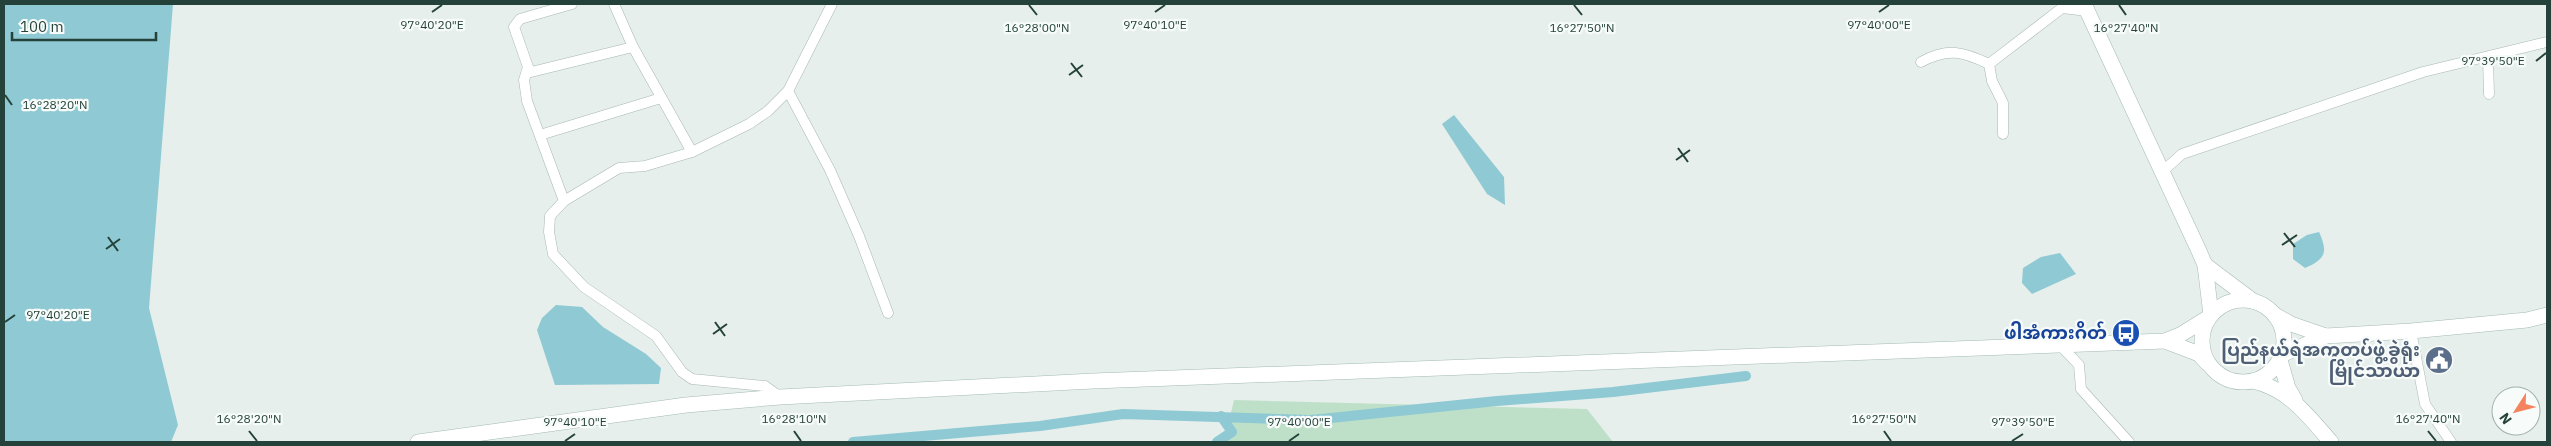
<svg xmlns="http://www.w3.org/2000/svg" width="2551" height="446" font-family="'IBM Plex Sans','Noto Sans Myanmar',sans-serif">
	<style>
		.green { fill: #bfe0c8 }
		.water { fill: #8ec9d4 }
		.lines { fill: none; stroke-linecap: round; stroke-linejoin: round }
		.canal { stroke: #8ec9d4; stroke-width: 10 }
		.minor-casing { stroke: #a8b8b2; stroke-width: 11 }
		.secondary-casing { stroke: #a4bbb3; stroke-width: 16 }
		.minor { stroke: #fff; stroke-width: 10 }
		.secondary { stroke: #fff; stroke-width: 15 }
		.ticks { fill: none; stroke: #24423a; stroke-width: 2 }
		.labels { text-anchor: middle; stroke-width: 4.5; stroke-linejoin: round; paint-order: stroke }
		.transit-label { font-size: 18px; font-weight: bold; fill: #164399; stroke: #f7fbf9; text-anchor: end }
		.service-label { font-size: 18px; font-weight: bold; fill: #4e5e75; stroke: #f7fbf9; text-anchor: end }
		.ticks-label { font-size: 12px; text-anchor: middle; fill: #24423a; stroke: #f7fbf9; stroke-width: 4.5; stroke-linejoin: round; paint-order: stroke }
	</style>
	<rect width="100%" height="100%" fill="#e6efeb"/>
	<path class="green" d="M 1234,400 L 1587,409 L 1613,442 L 1224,442 Z"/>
	<g class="water">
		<path d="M 4,4 L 173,4 L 149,308 L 178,425 L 171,442 L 4,442 Z"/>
		<path d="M 1454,115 L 1504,177 L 1505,205 L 1487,194 L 1442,124 Z"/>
		<path d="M 2319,232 C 2328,252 2326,259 2305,268 L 2293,259 L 2293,244 L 2307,235 Z"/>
		<path d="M 2060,253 L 2076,274 L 2032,294 L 2022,283 L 2023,268 L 2041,257 Z"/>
		<path d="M 556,305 L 582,307 L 603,327 L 646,354 L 661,368 L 659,384 L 555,385 L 537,330 L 542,318 Z"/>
	</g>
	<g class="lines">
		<g class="canal">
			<path d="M 853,442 L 1040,426 L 1123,414 L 1311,420 L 1497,401 L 1613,392 L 1746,376"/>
			<path d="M 1217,442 L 1232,432 L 1221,416"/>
		</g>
		<defs>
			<g id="minor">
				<path d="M 614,4 L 633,47 L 692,152"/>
				<path d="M 2488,58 L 2489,94"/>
				<path d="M 1921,62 C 1948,47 1964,52 1989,64"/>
				<path d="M 527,73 L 633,47"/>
				<path d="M 788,91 L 830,170 L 859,236 L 888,313"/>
				<path d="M 2003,134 L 2003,103 L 1992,81 L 1989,64 L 2062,8 L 2088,11"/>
				<path d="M 540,135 L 661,98"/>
				<path d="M 2163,171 L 2182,154 L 2423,72 L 2547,42"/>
				<path d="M 564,201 L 527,101 L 524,80 L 528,67 L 514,27 L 520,19 L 572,4"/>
				<path d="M 2411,331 L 2425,404 L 2451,442"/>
				<path d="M 2060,345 L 2079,365 L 2081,389 L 2129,442"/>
				<path d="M 780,397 L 765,386 L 692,379 L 682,372 L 656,336 L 584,287 L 553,254 L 549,232 L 550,216 L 564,201 L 619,168 L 645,166 L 692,152 L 749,124 L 768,111 L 788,91 L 832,4"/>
			</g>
			<g id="secondary">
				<path d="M 2084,4 L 2199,251 L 2205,265 L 2211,315"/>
				<path d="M 2205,265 L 2253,301"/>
				<circle cx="2243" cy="341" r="41"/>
				<path d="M 2275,315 L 2291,324 L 2326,336"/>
				<path d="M 2165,341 L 2199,354 L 2207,363"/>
				<path d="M 2281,355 L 2326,336 L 2411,331 L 2527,320 L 2547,315"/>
				<path d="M 2280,360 L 2288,388 L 2295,400"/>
				<path d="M 2253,381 C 2289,389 2308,416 2331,442"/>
				<path d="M 418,442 L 686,405 L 780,397 L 1093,381 L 2165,341 L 2180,335 L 2209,317"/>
			</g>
		</defs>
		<use href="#minor" class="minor-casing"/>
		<use href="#secondary" class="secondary-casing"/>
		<use href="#minor" class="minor"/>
		<use href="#secondary" class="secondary"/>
	</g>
	<path class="ticks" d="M 1029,5 L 1037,15M 1574,5 L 1582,15M 2119,5 L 2126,15M 432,12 L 442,5M 1155,12 L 1165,5M 1879,12 L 1889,5M 2536,61 L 2546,53M 1071,63 L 1082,77M 1069,75 L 1083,65M 5,95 L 12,105M 1678,148 L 1688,162M 1676,160 L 1690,150M 2284,233 L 2295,247M 108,237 L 118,251M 2282,245 L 2297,235M 106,249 L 120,239M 5,322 L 15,315M 715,322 L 725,336M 713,334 L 727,324M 249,431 L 257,441M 794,431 L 801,441M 1884,431 L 1891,441M 2428,431 L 2436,441M 565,441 L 575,434M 1289,441 L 1299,434M 2012,441 L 2023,434"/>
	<defs>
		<symbol id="bus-disc" viewBox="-11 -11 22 22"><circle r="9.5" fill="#1a4fb4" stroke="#f7fbf9"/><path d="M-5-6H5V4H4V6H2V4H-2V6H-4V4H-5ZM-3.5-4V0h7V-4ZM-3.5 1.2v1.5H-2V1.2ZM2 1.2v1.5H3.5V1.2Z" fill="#fff"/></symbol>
		<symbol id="civic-disc" viewBox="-11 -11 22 22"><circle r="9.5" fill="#5c6f8a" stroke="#f7fbf9"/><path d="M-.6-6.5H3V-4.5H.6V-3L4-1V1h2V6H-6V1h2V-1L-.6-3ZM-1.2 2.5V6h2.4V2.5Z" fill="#fff"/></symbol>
	</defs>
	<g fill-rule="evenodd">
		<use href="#bus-disc" x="2110" y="317" width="32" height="32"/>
		<use href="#civic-disc" x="2423" y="344" width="32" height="32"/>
	</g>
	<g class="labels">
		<g class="transit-label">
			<text x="2107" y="339">ဖါအံကားဂိတ်</text>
		</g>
		<g class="service-label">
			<text x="2420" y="356">ပြည်နယ်ရဲအကူတပ်ဖွဲ့ခွဲရုံး<tspan x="2420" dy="21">မြိုင်သာယာ</tspan></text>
		</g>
	</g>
	<g class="ticks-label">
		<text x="432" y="29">97°40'20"E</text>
		<text x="1155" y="29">97°40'10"E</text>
		<text x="1879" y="29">97°40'00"E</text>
		<text x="1037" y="32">16°28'00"N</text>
		<text x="1582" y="32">16°27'50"N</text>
		<text x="2126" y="32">16°27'40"N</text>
		<text x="2493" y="65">97°39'50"E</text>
		<text x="55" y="109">16°28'20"N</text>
		<text x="58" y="319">97°40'20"E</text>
		<text x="249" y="423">16°28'20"N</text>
		<text x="794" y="423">16°28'10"N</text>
		<text x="1884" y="423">16°27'50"N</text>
		<text x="2428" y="423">16°27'40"N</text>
		<text x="575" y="426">97°40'10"E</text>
		<text x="1299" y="426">97°40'00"E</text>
		<text x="2023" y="426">97°39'50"E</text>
	</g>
	<rect width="2551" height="446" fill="none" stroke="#24423a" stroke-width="10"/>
	<g transform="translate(2516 411) rotate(234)"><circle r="24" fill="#f7fbf9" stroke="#a3b1ad"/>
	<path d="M0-4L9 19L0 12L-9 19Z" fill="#f4845f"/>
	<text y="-8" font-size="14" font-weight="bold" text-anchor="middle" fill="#24423a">N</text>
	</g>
	<path d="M12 32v8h144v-8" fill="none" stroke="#24423a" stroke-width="2.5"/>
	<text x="20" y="32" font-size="15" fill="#24423a" stroke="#f7fbf9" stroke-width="4" paint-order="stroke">100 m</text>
</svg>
